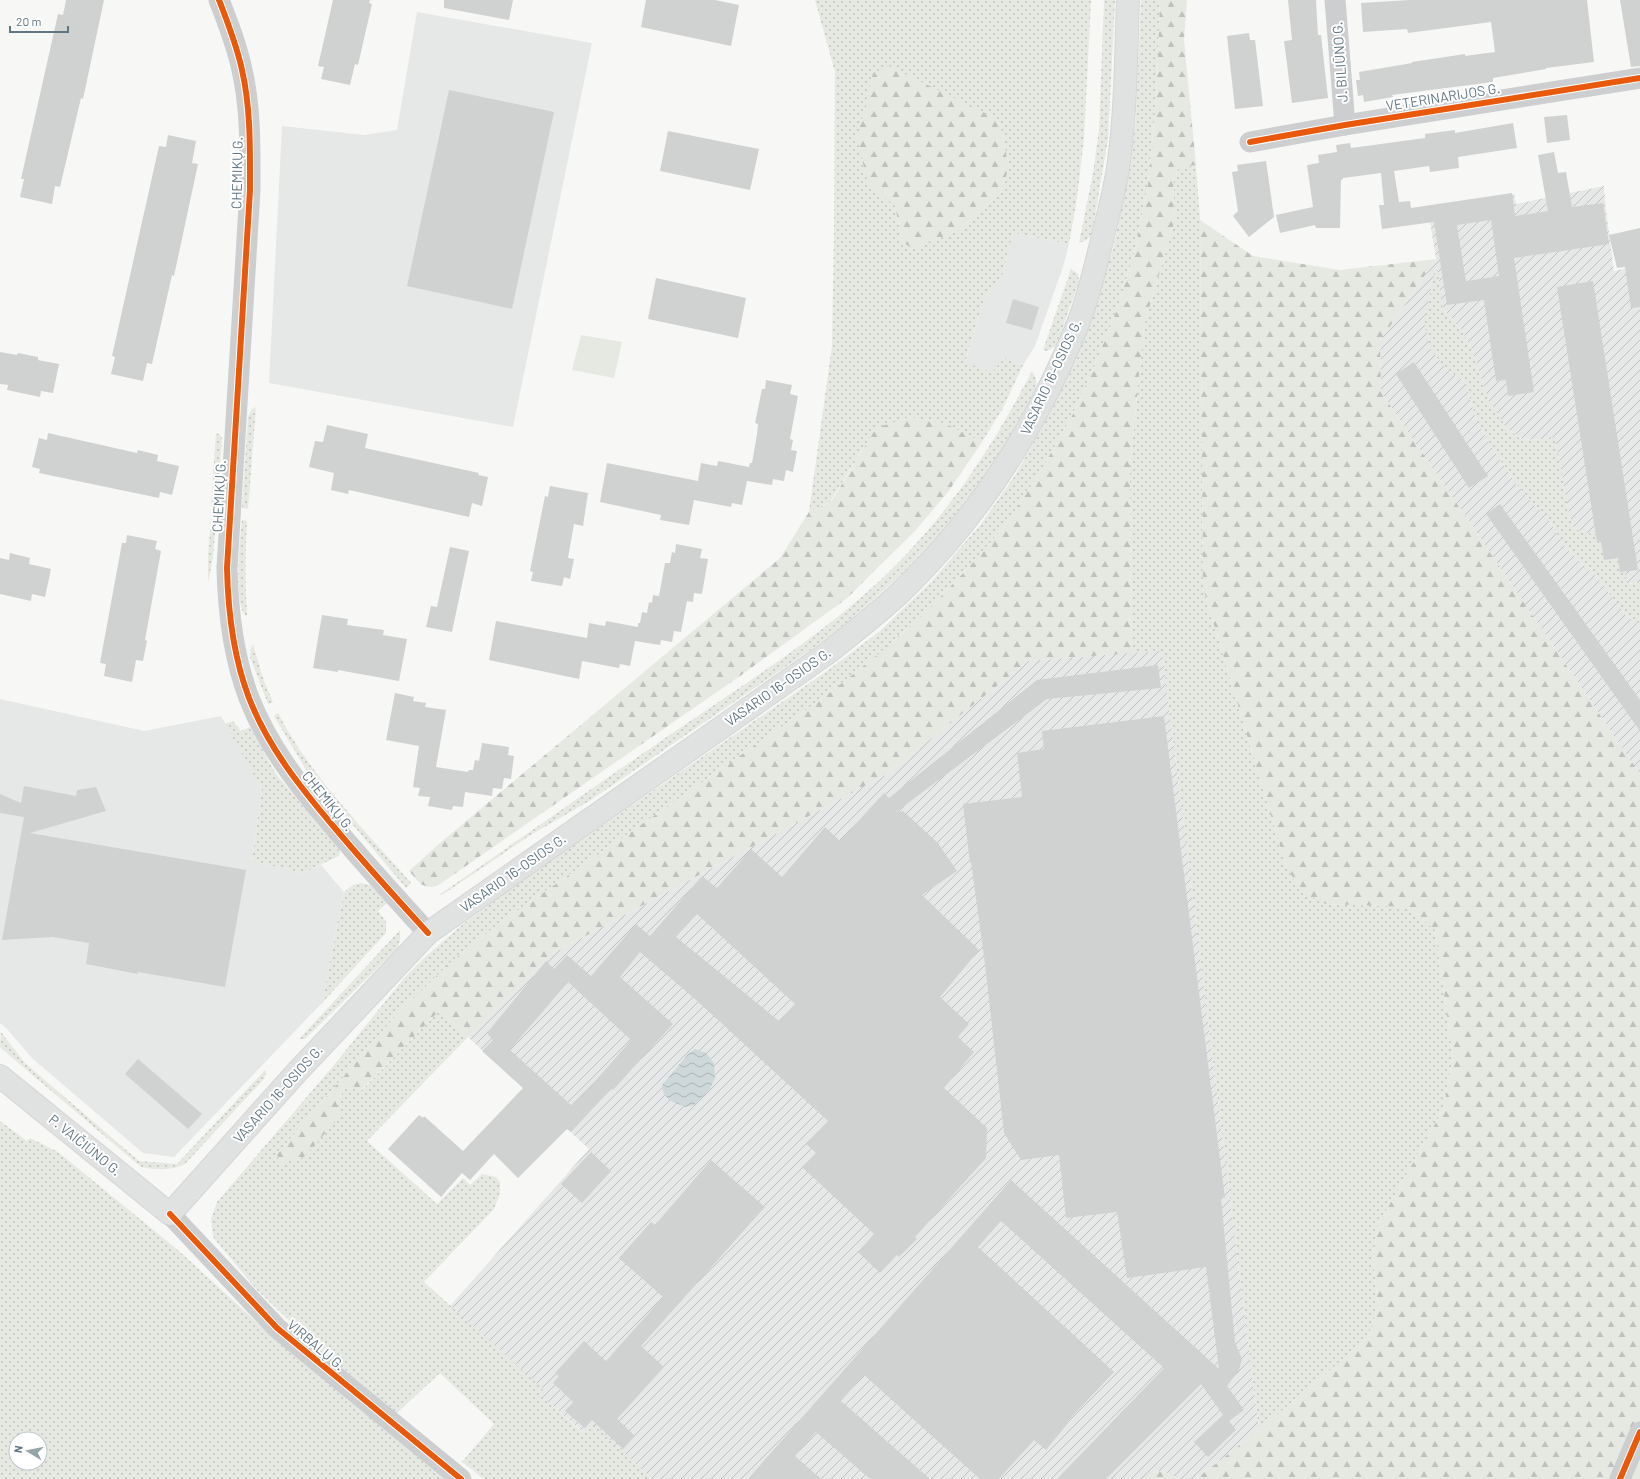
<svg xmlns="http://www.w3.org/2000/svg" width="1640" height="1479" font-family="Barlow,sans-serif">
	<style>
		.built { fill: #e6e8e8 }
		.industrial { fill: url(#industrial-furrows) }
		.grass { fill: url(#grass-dots); fill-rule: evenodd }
		.forest { fill: url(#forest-firs) }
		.park { fill: #e6e9e2 }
		.water { fill: url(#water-waves) }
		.building { fill: #d0d2d2; fill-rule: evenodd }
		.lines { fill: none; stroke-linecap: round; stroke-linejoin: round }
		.major-casing { stroke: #d4d5d6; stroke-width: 24 }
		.minor { stroke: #cccecf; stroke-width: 21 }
		.major { stroke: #e0e1e1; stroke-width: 22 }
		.cycleway-casing { stroke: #fff; stroke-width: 8 }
		.cycleway { stroke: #e8590c; stroke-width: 6 }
		.labels { text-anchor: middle; stroke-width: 4; stroke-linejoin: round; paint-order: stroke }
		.street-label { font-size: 14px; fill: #607682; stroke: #fff }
	</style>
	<defs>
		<pattern id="industrial-furrows" width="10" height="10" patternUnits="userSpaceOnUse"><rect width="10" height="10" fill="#e6e8e8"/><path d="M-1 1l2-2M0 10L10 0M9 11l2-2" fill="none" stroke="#bec1c1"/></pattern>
		<pattern id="grass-dots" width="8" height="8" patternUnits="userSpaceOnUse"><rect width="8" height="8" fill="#e6e9e2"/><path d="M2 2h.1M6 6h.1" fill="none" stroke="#bec1bd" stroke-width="1.8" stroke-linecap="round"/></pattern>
		<pattern id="forest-firs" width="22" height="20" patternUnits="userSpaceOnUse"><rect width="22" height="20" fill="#e6e9e2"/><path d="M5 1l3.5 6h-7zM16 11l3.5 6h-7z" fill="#bec1bd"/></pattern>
		<pattern id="water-waves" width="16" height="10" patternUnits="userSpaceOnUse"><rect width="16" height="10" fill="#ced8da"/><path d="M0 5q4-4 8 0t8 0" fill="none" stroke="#abb4b6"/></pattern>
	</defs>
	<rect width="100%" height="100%" fill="#f7f7f5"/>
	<g class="built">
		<path d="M 417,12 L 592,43 L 513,427 L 269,383 L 282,126 L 364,135 L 397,130 Z"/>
		<path d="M 1013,233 L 1069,244 L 1063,267 L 1035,346 L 1023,365 L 1005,358 L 997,366 L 992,373 L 965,363 L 984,299 L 1002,276 Z"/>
		<path d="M 0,699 L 144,731 L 221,716 L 262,789 L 252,861 L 303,873 L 321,865 L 344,892 L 322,1003 L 174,1157 L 143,1153 L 33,1059 L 6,1028 L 0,1023 Z"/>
	</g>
	<g class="industrial">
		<path d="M 1604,186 L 1605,202 L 1614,271 L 1640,265 L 1640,582 L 1627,584 L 1620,572 L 1604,560 L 1601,542 L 1597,542 L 1574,529 L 1569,514 L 1555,438 L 1535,440 L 1522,439 L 1505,427 L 1503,422 L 1489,402 L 1472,350 L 1461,329 L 1451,318 L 1442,307 L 1445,368 L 1466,383 L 1477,423 L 1511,477 L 1533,504 L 1544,513 L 1567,549 L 1597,577 L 1626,615 L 1635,622 L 1640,623 L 1640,774 L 1381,392 L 1380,341 L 1436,259 L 1428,209 L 1514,194 L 1516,204 Z"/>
		<path d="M 1162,650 L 1259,1430 L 1196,1479 L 1182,1479 L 1157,1470 L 1144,1479 L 652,1479 L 592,1424 L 584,1433 L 539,1394 L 542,1389 L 450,1306 L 589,1149 L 468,1037 L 550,955 L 887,774 L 1028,661 Z"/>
	</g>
	<g class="grass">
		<path d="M 815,0 L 1091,0 L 1084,138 L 1077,198 L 1069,244 L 1013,233 L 1002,276 L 984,299 L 965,362 L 992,373 L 997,366 L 1005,358 L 1023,365 L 1003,408 L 982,442 L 944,423 L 876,428 L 830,502 L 809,512 L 832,346 L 834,230 L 835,72 ZM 997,119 L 1001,129 L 1009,168 L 1000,193 L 959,230 L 912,249 L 902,241 L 895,206 Z"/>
		<path d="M 1104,0 L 1115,0 L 1108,139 L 1092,233 L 1088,239 L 1079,243 L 1093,173 L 1099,130 Z"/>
		<path d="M 1141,0 L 1160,0 L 1156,102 L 1148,184 L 1135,250 L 1118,307 L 1096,362 L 1072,416 L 1040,472 L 1007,523 L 970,566 L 928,610 L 881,652 L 823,698 L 497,925 L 452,961 L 399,1012 L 277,1154 L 336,1102 L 346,1088 L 362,1090 L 440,1010 L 468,1037 L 367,1141 L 437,1204 L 463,1178 L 470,1185 L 482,1174 L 496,1177 L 500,1182 L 500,1193 L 494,1209 L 424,1282 L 543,1389 L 539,1394 L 583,1433 L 592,1423 L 652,1479 L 484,1479 L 462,1462 L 494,1424 L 440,1373 L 397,1413 L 315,1345 L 256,1289 L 213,1237 L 211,1219 L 217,1202 L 334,1065 L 405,977 L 424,958 L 463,924 L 516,885 L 827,671 L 880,631 L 931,582 L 981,524 L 1016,474 L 1050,413 L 1078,356 L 1113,249 L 1131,163 L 1136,116 Z"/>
		<path d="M 1196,165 L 1200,220 L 1203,588 L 1287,869 L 1326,904 L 1409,907 L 1435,930 L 1453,1058 L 1443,1110 L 1378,1225 L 1373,1258 L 1378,1305 L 1368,1338 L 1259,1430 L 1162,651 L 1131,653 L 1130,466 L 1144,326 L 1175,220 L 1173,176 L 1180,167 Z"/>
		<path d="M 1071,269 L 1078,274 L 1079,282 L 1056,346 L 1047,351 L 1043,350 Z"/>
		<path d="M 1435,270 L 1438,270 L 1442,307 L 1451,318 L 1461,329 L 1472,350 L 1489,402 L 1503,422 L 1505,427 L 1521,439 L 1535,440 L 1555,437 L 1569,514 L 1574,529 L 1595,535 L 1597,542 L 1601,542 L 1604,560 L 1618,558 L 1620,572 L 1625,572 L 1627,584 L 1640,582 L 1640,623 L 1635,622 L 1626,615 L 1597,577 L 1567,549 L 1544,513 L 1533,504 L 1511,477 L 1477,423 L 1466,383 L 1445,368 L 1431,349 L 1424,322 Z"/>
		<path d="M 1032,371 C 1036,378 1038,382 1035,390 L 1005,445 L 973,492 L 936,538 L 904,572 L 866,606 L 829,637 L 591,800 L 529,836 L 442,895 L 439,895 C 517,841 595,786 674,732 C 749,681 828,632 893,568 C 952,509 994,444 1032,371 Z"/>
		<path d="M 256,407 L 248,509 L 242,508 L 248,417 L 252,409 Z"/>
		<path d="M 216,433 L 219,434 L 222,438 L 217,507 L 211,506 Z"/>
		<path d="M 211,519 L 215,519 L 216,521 L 213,557 L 208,583 L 208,556 Z"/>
		<path d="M 242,520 L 247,521 C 245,553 245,584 247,616 C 233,610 240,536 242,520 Z"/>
		<path d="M 253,645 L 264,681 L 273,702 L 268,704 L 250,657 L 251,648 Z"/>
		<path d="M 278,713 C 311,777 364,829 411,883 L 406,888 L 305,768 L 274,716 Z"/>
		<path d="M 233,721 L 241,731 L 250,727 L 276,774 L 338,848 L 340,852 L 339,856 L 303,873 L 252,861 L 262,789 L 225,724 Z"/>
		<path d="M 361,883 L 370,885 L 387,903 L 378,911 L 386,921 L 386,933 L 322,1003 L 344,892 L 353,885 Z"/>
		<path d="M 400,930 L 400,939 L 398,948 L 305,1039 L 299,1039 Z"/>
		<path d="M 1,1032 L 25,1063 L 139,1161 L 177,1164 L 265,1070 L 266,1073 L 264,1079 L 185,1164 C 170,1171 157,1170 141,1167 L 3,1050 L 0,1047 Z"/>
		<path d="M 0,1121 L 27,1141 L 30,1138 L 58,1152 L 179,1251 L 275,1339 L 445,1479 L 0,1479 ZM 16,1439 L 40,1439 L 40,1463 L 16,1463 Z"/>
	</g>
	<g class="forest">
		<path d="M 1160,0 L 1187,0 L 1184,40 L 1196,165 L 1180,167 L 1173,176 L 1175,220 L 1144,326 L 1130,466 L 1131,653 L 1028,661 L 887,774 L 550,955 L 468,1037 L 440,1010 L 361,1090 L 346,1088 L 336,1102 L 343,1113 L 304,1157 L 280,1164 L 277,1154 L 399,1012 L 452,961 L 497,925 L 823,698 L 881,652 L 928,610 L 970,566 L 1007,523 L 1040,472 L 1072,416 L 1096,362 L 1118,307 L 1135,250 L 1148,184 L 1156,102 Z"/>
		<path d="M 889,66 L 997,119 L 1001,129 L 1009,168 L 1000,193 L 959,230 L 912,249 L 902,241 L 895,206 L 868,184 L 857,138 L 873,73 Z"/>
		<path d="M 1200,220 L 1253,256 L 1340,270 L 1436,259 L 1380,341 L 1381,392 L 1640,774 L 1640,1479 L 1196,1479 L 1259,1430 L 1368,1338 L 1378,1305 L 1373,1258 L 1378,1225 L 1443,1110 L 1453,1058 L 1435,930 L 1409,907 L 1326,904 L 1305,894 L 1287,869 L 1203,588 Z"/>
		<path d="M 910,417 L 944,423 L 982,442 L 948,492 L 915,531 L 846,599 L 740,676 L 437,886 C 421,889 419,882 409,871 L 440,843 L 780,558 L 809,512 L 831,502 L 876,428 Z"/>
		<path d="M 1157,1470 L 1182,1479 L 1144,1479 Z"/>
	</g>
	<path class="park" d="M 581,335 L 622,342 L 614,378 L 572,370 Z"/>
	<path class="water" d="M 695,1049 L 706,1053 L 714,1063 L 715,1078 L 710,1089 L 694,1105 L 685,1107 L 669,1100 L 663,1092 L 662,1085 L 688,1054 Z"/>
	<g class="building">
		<path d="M 66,0 L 104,0 L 83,99 L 81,98 L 60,187 L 55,186 L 52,204 L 20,197 L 24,179 L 21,179 L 58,14 L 63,15 Z"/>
		<path d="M 333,0 L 370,0 L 369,3 L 372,4 L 358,65 L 355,64 L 350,85 L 321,79 L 324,67 L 318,66 Z"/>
		<path d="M 444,0 L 513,0 L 509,20 L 444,8 Z"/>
		<path d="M 646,0 L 715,0 L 739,5 L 731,46 L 641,27 Z"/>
		<path d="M 1288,0 L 1316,0 L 1318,35 L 1321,35 L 1328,98 L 1292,103 L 1284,41 L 1292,40 Z"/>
		<path d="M 1409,0 L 1587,0 L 1594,62 L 1546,68 L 1546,69 L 1493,78 L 1493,82 L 1392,95 L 1393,97 L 1364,102 L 1363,95 L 1358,96 L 1356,80 L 1360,80 L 1359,72 L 1412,63 L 1412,62 L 1465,54 L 1465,56 L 1495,52 L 1491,22 L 1408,33 L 1407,29 L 1363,32 L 1361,3 Z"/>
		<path d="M 1620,0 L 1640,0 L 1640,66 L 1631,67 Z"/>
		<path d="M 1249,33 L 1250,40 L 1255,40 L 1263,106 L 1235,109 L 1227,36 Z"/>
		<path d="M 449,90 L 554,112 L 512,309 L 407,286 Z"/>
		<path d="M 1567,115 L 1570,140 L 1547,143 L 1544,117 Z"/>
		<path d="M 1513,123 L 1517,148 L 1458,157 L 1459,168 L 1430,172 L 1429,166 L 1394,171 L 1399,202 L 1410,201 L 1411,208 L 1512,193 L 1515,216 L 1548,211 L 1538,155 L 1554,152 L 1558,173 L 1566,172 L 1572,207 L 1603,203 L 1609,244 L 1514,258 L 1534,392 L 1508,396 L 1506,380 L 1496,381 L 1484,300 L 1447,305 L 1434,222 L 1382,229 L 1379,205 L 1384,205 L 1381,173 L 1343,178 L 1343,179 L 1341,180 L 1340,228 L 1316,228 L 1315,225 L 1280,233 L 1276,215 L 1313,207 L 1307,165 L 1319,163 L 1318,155 L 1337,152 L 1336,145 L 1350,143 L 1351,148 L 1425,138 L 1425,134 L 1455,130 L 1455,133 ZM 1491,220 L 1499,276 L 1466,281 L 1457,225 Z"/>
		<path d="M 668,131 L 759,149 L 750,190 L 660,171 Z"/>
		<path d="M 168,135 L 196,141 L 192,163 L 198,164 L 174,276 L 172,275 L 152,364 L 147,363 L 143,381 L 111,374 L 115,357 L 112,356 L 159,146 L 166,147 Z"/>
		<path d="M 1266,161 L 1274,217 L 1249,237 L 1233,216 L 1238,211 L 1232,172 L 1238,171 L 1237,165 Z"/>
		<path d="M 1640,228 L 1640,307 L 1631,308 L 1625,267 L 1617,268 L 1609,235 Z"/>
		<path d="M 656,278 L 746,298 L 738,338 L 648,319 Z"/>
		<path d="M 1593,281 L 1638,570 L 1620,572 L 1618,558 L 1604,560 L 1601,542 L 1597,542 L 1557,287 Z"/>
		<path d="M 1013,299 L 1039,307 L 1032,330 L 1006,323 Z"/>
		<path d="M 0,352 L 17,355 L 18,353 L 38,357 L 38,360 L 59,364 L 53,393 L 41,391 L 40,397 L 7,390 L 8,385 L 0,384 Z"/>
		<path d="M 1414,362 L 1488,476 L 1469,488 L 1396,374 Z"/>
		<path d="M 766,380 L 792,385 L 790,394 L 798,396 L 790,439 L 793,440 L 791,450 L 797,451 L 793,472 L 786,470 L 784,481 L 773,479 L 772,485 L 747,481 L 742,505 L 732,503 L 731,507 L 694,500 L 689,525 L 660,520 L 661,515 L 600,502 L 607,463 L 698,481 L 701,463 L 717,466 L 718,461 L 749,467 L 750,463 L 752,463 L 757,434 L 758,424 L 755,423 L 762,389 L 765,389 Z"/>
		<path d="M 327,425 L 368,434 L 365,448 L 479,473 L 478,475 L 488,477 L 482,506 L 472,503 L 469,517 L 349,490 L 348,494 L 331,490 L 334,473 L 309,467 L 315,441 L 323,442 Z"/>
		<path d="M 48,433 L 137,453 L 138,450 L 158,455 L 157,461 L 179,466 L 172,495 L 160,492 L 159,498 L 39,473 L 40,469 L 32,467 L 39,438 L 47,440 Z"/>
		<path d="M 550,486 L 588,493 L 583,526 L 574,524 L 568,558 L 574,559 L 570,579 L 564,577 L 562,586 L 531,581 L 533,572 L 530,571 L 545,496 L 548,497 Z"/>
		<path d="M 1500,504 L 1640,700 L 1640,731 L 1486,514 Z"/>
		<path d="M 127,535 L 157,541 L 155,549 L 161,551 L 145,640 L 147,641 L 143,661 L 136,660 L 132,682 L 104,676 L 106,664 L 100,663 L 122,543 L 126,543 Z"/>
		<path d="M 676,544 L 702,549 L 700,558 L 708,559 L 702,594 L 694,593 L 693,602 L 687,601 L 681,632 L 674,631 L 672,642 L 661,640 L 660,645 L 635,641 L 630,666 L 620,664 L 619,668 L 582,661 L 579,679 L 489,660 L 496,621 L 587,638 L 589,623 L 605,626 L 606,621 L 638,627 L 638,623 L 640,623 L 642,612 L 647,613 L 649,602 L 652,603 L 653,595 L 659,596 L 665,563 L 670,563 L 672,552 L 675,553 Z"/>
		<path d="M 450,547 L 469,551 L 452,632 L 426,627 L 431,606 L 437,607 Z"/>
		<path d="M 10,553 L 30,558 L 29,564 L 51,569 L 45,597 L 32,594 L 31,601 L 0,594 L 0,558 L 9,560 Z"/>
		<path d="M 322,615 L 348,619 L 347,625 L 384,630 L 383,635 L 407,639 L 399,681 L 338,670 L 338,672 L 313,668 Z"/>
		<path d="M 1158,665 L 1161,688 L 1047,699 L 896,812 L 903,811 L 938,843 L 957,871 L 922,895 L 979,950 L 940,997 L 969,1024 L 958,1037 L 974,1052 L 944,1088 L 987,1128 L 986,1158 L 915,1237 L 917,1239 L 899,1257 L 897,1255 L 880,1273 L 858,1252 L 874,1234 L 802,1167 L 816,1153 L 806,1144 L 828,1121 L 695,999 L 640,952 L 620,977 L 673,1024 L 613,1090 L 611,1089 L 571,1132 L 567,1129 L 518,1178 L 494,1154 L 470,1180 L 462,1173 L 441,1197 L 388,1149 L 419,1115 L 423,1118 L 424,1116 L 463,1151 L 523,1088 L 482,1051 L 493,1040 L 487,1033 L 546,961 L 554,969 L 567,955 L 591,976 L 636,924 L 650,936 L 702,876 L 717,888 L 751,849 L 782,877 L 825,827 L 840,841 L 884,793 L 889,798 L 1037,680 ZM 697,914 L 795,1004 L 779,1021 L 676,937 ZM 568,982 L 631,1040 L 597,1079 L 571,1105 L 510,1050 Z"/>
		<path d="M 395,693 L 414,697 L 413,701 L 426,703 L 425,707 L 446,710 L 436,767 L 468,772 L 469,770 L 473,770 L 475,760 L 479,761 L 482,743 L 509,747 L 508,755 L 514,756 L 511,779 L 504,778 L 502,789 L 493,788 L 492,796 L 465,792 L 463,807 L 453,806 L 452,810 L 428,806 L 430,797 L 418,796 L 420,788 L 413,787 L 419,746 L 386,740 Z"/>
		<path d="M 1164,716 L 1225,1198 L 1221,1198 L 1235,1342 L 1242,1359 L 1239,1370 L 1227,1386 L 1244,1410 L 1229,1421 L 1236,1430 L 1208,1457 L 1194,1442 L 1223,1415 L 1201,1384 L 1106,1479 L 1057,1479 L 1164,1368 L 1001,1221 L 978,1247 L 1114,1372 L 1067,1422 L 1068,1423 L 1046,1450 L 1034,1440 L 999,1479 L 980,1479 L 864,1375 L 841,1401 L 930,1479 L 870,1479 L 816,1432 L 795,1456 L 821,1479 L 748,1479 L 1011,1180 L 1219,1369 L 1206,1267 L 1127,1278 L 1117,1212 L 1066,1218 L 1059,1155 L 1021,1160 L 1004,1133 L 985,964 L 971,862 L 970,863 L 963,804 L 1022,797 L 1017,753 L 1044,749 L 1042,731 Z"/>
		<path d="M 24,786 L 76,796 L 77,790 L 96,787 L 106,811 L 30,833 L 246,870 L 225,987 L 138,972 L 138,974 L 86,964 L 89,943 L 53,937 L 2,940 L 24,817 L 0,813 L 0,794 L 21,803 Z"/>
		<path d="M 138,1059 L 202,1114 L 188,1129 L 125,1074 Z"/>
		<path d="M 591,1152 L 611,1171 L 582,1203 L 561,1184 Z"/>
		<path d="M 711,1160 L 765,1207 L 641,1346 L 664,1367 L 617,1419 L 635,1436 L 623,1449 L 592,1420 L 585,1428 L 565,1411 L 573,1402 L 553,1383 L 559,1376 L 555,1373 L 584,1341 L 606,1361 L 663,1297 L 619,1258 L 651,1222 L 655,1225 Z"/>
	</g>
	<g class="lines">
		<defs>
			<path id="major" d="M 0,1076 L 170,1214 L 297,1072 L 428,933 L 829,652 C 856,630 883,610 907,586 C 983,511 1040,420 1079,321 C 1090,292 1097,261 1104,231 C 1110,208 1116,184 1119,161 C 1126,108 1126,54 1128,0"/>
		</defs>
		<use href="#major" class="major-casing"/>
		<g class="minor">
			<path d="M 219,0 C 228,23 237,46 242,70 C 251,109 250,151 250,190 L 227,568 C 228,612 233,656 249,698 C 268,747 300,787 334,827 C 364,863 396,898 428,933"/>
			<path d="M 1335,0 L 1345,125"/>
			<path d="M 1250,142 L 1345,125 L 1640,78"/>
			<path d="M 170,1214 L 277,1328 L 461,1479"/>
			<path d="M 1620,1479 L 1640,1432"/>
		</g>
		<use href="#major" class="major"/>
		<defs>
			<g id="cycleway">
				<path d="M 219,0 C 228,23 237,46 242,70 C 251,109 250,151 250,190 L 227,568 C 228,612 233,656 249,698 C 268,747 300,787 334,827 C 364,863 396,898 428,933"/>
				<path d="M 1250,142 L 1345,125 L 1640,78"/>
				<path d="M 170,1214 L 277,1328 L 461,1479"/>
				<path d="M 1620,1479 L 1640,1432"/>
			</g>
		</defs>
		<use href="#cycleway" class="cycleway-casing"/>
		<use href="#cycleway" class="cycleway"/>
	</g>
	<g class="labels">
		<g class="street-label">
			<text transform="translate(1340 62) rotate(-94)" y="5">J. BILIŪNO G.</text>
			<text transform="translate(1443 97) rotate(-9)" y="5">VETERINARIJOS G.</text>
			<text transform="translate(237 173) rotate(-89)" y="5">CHEMIKŲ G.</text>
			<text transform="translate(1051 377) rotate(-65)" y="5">VASARIO 16-OSIOS G.</text>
			<text transform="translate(219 496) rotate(-87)" y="5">CHEMIKŲ G.</text>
			<text transform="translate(778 687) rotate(-35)" y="5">VASARIO 16-OSIOS G.</text>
			<text transform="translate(328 801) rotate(51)" y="5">CHEMIKŲ G.</text>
			<text transform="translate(513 873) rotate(-35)" y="5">VASARIO 16-OSIOS G.</text>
			<text transform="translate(278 1094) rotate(-48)" y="5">VASARIO 16-OSIOS G.</text>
			<text transform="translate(85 1145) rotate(39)" y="5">P. VAIČIŪNO G.</text>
			<text transform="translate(316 1345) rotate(40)" y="5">VIRBALŲ G.</text>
		</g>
	</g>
	<g transform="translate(28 1451) rotate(280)"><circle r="19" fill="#ffffff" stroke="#bfc8cd"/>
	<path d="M0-3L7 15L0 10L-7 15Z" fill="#95a3aa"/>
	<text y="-6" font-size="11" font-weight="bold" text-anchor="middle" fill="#607682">N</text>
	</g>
	<path d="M10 26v6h58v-6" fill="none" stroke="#607682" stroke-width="2"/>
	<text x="16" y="26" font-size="12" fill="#607682" stroke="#ffffff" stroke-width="3" paint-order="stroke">20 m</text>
</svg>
